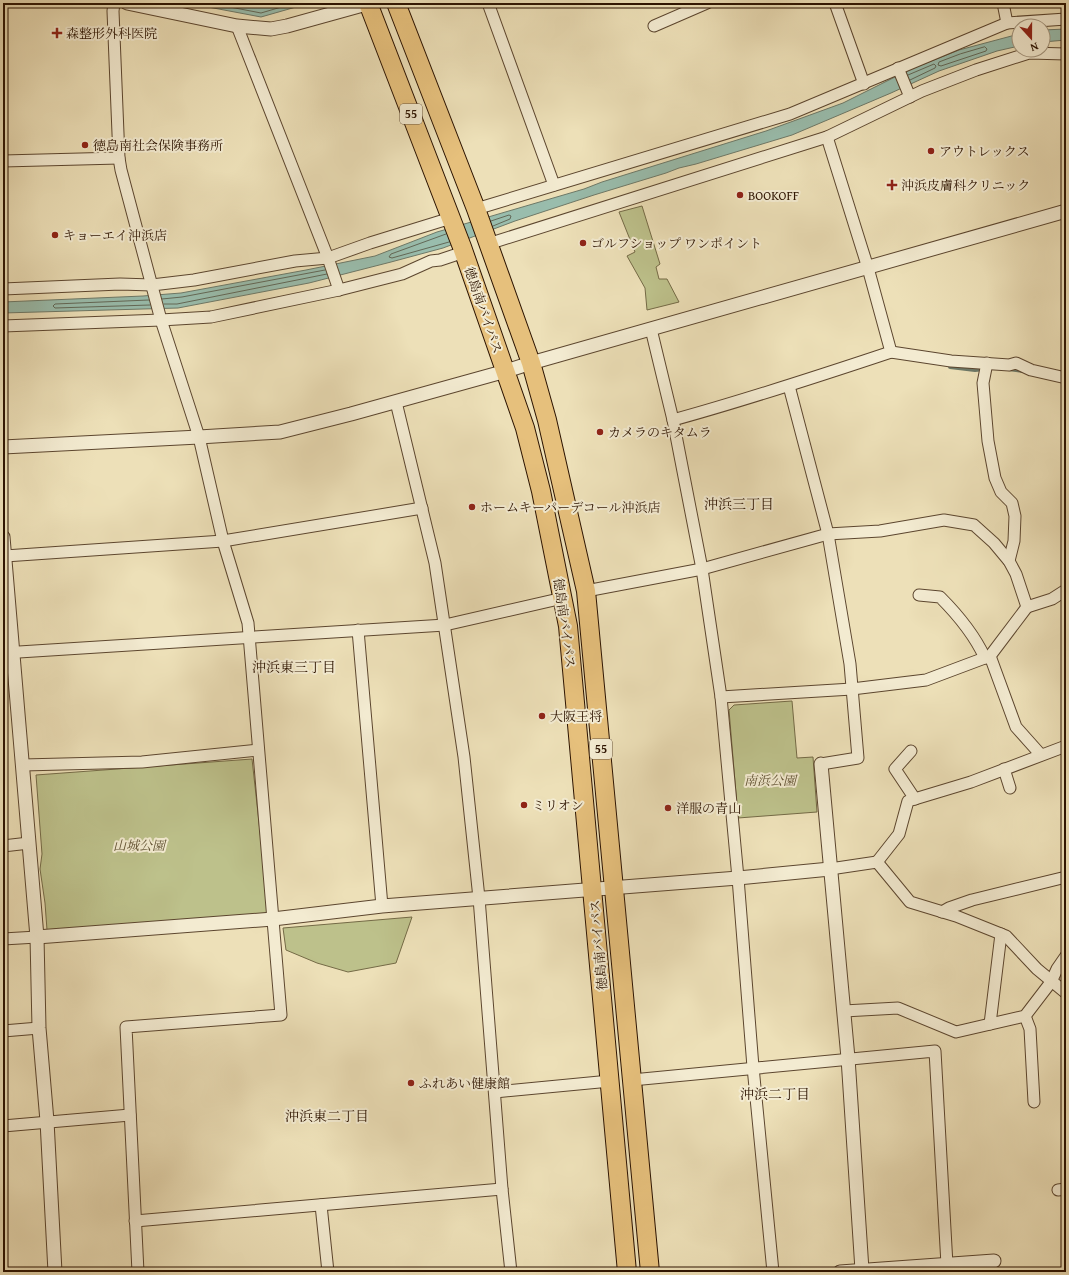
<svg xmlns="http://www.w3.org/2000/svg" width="1069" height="1275" font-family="'Gentium Book Plus','Noto Serif JP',serif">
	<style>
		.green { fill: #bdc18b; stroke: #746a46 }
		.water { fill: #99bdad; stroke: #6d7968 }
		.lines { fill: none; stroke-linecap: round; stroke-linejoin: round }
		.shore { stroke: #626857; stroke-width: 1 }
		.stream { stroke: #6d7968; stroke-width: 4 }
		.minor-casing { stroke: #5c462f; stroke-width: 13 }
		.tertiary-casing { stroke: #5c462f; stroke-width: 15 }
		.trunk-casing { stroke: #2c1301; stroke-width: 20 }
		.minor { stroke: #f3ebd1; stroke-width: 11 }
		.tertiary { stroke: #f3ebd1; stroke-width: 13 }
		.trunk { stroke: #e6c07c; stroke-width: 18 }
		.poi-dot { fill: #8f2418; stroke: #f3ebd1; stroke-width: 1.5 }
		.labels { text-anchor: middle; stroke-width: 4; stroke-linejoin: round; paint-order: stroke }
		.shield { fill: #f3ebd1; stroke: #68543f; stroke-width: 1 }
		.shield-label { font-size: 12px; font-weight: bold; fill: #2c1301 }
		.poi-label { font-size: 13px; fill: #2c1301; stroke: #f3ebd1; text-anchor: start }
		.street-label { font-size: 13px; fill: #2c1301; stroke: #f3ebd1 }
		.park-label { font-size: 13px; font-style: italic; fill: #5f5031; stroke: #f3ebd1 }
		.neighbourhood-label { font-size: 14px; fill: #2c1301; stroke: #f3ebd1 }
	</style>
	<rect width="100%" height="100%" fill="#ede0b8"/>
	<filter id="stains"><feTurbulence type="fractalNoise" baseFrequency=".005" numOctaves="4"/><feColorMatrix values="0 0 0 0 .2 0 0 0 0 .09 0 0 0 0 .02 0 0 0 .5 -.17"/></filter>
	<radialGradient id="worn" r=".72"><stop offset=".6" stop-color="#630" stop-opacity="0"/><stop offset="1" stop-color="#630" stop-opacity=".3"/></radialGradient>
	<g class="green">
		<path d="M 642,206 L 660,264 L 656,267 L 659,279 L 667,279 L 679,302 L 647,310 L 645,288 L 627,256 L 635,252 L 619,212 Z"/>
		<path d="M 792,701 L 797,758 L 813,757 L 817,812 L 738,818 L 729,710 L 734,705 Z"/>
		<path d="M 252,759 L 269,913 L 47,930 L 45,903 L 40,869 L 42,854 L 36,775 Z"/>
		<path d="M 412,917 L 396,963 L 348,972 L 317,963 L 286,950 L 283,928 Z"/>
	</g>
	<g class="water">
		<path d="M 187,3 L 310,3 L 261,17 Z"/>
		<path d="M 1066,29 L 1066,40 L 1043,42 L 1043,30 Z"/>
		<path d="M 1019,34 L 1019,46 L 997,51 L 939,71 L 891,93 L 792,135 L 696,164 L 679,168 L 666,173 L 594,195 L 515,221 L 443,248 L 391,262 L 309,283 L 178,308 L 3,313 L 3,302 L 143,296 L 181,293 L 306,270 L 375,256 L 437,232 L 584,189 L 602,182 L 766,131 L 843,103 L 911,69 L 959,50 Z"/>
	</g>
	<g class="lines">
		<g class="shore">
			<path d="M 209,3 L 261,13 L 295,3"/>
			<path d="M 237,3 L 261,7 L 277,3"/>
			<path d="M 985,47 L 987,49 L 986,51 L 941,66 L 938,65 L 939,62 L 960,54 Z"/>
			<path d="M 908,75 L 934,64 L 936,66 L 935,68 L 910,80"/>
			<path d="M 491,221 L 509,215 L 511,216 L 510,219 L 493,226"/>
			<path d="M 446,234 L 391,254 L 389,257 L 392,258 L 449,242"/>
			<path d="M 162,299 L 182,297 L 325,270"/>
			<path d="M 149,300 L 55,304 L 53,306 L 55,308 L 150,305"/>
			<path d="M 164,304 L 177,304 L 327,274"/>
		</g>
		<g class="stream">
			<path d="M 950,367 L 975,370 L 985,369"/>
			<path d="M 1008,369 L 1023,371"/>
		</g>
		<defs>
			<g id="minor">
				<path d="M 114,3 L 113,11 L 119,158 L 121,170 L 161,320 L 199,437 L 223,541 L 248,623 L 281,1015 L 126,1027 L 138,1272"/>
				<path d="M 488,3 L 554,185"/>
				<path d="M 835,3 L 864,84"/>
				<path d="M 1003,3 L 1007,23 L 1066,19"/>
				<path d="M 237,26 L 328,258 L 339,290"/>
				<path d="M 654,26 L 707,3"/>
				<path d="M 898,68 L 910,97"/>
				<path d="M 3,161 L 119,158"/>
				<path d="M 476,209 L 790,114 L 1007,23"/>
				<path d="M 488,244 L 827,137 L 922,91 L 976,70 L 1029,53 L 1066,54"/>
				<path d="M 3,289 L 120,284 L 152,285 L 194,280 L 295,261 L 328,258 L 370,243 L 451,218"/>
				<path d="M 3,326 L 161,320 L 211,317 L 339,290 L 402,274 L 431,261 L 440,260 L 464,252"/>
				<path d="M 651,329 L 673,420 L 702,569 L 721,697 L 738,878 L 753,1067 L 773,1272"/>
				<path d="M 891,352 L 951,361 L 1009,365 L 1016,363 L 1031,370 L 1066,378"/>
				<path d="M 987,363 L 983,383 L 988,441 L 995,478 L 1001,492 L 1012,503 L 1015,516 L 1014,541 L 1009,561"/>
				<path d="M 789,386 L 828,534 L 850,664 L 858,758 L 821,764"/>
				<path d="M 396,402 L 435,563 L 464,757 L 479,898 L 502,1189 L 511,1272"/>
				<path d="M 673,420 C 746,400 819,376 891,352 L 868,268 L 827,137"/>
				<path d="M 5,556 L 223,541 L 422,508"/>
				<path d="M 586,591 L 702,569 L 828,534 L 880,531 L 944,520 L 974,525 L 994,543 L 1009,561 L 1016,574 L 1027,607 L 1052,599 L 1066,590"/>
				<path d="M 919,595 L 940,597 C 958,615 974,634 985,658"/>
				<path d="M 358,630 L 382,906"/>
				<path d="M 3,653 L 445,625 L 563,598"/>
				<path d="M 990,656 L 1016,727 L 1041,755"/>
				<path d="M 721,697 L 852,689 L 926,680 L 990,656 L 1027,607"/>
				<path d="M 911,751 L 895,769 L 915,799"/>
				<path d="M 23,765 L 142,762 L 258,750"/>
				<path d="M 1004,769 L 1010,788"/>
				<path d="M 3,846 L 29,843"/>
				<path d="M 877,862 L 899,834 L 908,801 L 971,782 L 1066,746"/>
				<path d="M 830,869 L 877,862 L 910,902 L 956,916 L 1006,936 L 1037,969 L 1066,993"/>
				<path d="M 942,912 L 949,908 L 972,900 L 1066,877"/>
				<path d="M 3,939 L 37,937"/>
				<path d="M 844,1011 L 898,1008 L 956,1032 L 1025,1016 L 1051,982 L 1057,969 L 1066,956"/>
				<path d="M 1025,1016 L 1030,1029 L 1034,1102"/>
				<path d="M 990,1024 L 1001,934"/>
				<path d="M 3,1031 L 39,1028"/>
				<path d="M 632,1080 L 935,1051 L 947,1265 L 945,1272"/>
				<path d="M 495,1092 L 610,1081"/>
				<path d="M 3,1126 L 130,1115"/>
				<path d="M 1058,1190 L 1066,1189"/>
				<path d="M 321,1205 L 328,1272"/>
				<path d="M 135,1221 L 502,1189"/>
			</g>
			<g id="tertiary">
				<path d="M 127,3 L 237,26 L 271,29 L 287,26 L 370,3"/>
				<path d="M 3,447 L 199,437 L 280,432 L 351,414 L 506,371 L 531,363 L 1066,211"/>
				<path d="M 3,537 L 37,937 L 39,1028 L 47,1121 L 55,1272"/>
				<path d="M 821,764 L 848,1058 L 862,1270"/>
				<path d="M 37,937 L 273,919 L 382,906 L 738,878 L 830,869"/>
				<path d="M 840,1272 L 994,1261"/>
			</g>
			<g id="trunk">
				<path d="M 368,3 L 462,247 L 525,428 L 541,491 L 568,626 L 627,1272"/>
				<path d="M 396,3 L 476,209 L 531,363 L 547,420 L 586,591 L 650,1272"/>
			</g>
		</defs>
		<use href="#minor" class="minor-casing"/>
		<use href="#tertiary" class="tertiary-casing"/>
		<use href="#trunk" class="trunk-casing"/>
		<use href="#minor" class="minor"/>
		<use href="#tertiary" class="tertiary"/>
		<use href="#trunk" class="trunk"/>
	</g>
	<g class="poi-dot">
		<path d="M55 27h4v4h4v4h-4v4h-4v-4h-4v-4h4z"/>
		<circle cx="85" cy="145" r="4"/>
		<circle cx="931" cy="151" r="4"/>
		<path d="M890 179h4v4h4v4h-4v4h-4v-4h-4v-4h4z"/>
		<circle cx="740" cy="195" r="4"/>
		<circle cx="55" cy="235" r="4"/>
		<circle cx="583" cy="243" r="4"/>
		<circle cx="600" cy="432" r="4"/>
		<circle cx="472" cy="507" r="4"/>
		<circle cx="542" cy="716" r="4"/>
		<circle cx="524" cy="805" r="4"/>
		<circle cx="668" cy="808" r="4"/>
		<circle cx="411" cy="1083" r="4"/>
	</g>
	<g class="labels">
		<g class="shield">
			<rect x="400" y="104" width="22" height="20" rx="3"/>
			<rect x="590" y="739" width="22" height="20" rx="3"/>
		</g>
		<g class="shield-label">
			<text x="411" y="118">55</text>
			<text x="601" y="753">55</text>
		</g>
		<g class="poi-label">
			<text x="66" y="38">森整形外科医院</text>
			<text x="93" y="150">徳島南社会保険事務所</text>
			<text x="939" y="156">アウトレックス</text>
			<text x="901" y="190">沖浜皮膚科クリニック</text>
			<text x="748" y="200">BOOKOFF</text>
			<text x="63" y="240">キョーエイ沖浜店</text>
			<text x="591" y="248">ゴルフショップ ワンポイント</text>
			<text x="608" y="437">カメラのキタムラ</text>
			<text x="480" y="512">ホームキーパーデコール沖浜店</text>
			<text x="550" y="721">大阪王将</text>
			<text x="532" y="810">ミリオン</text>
			<text x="676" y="813">洋服の青山</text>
			<text x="419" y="1088">ふれあい健康館</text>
		</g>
		<g class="street-label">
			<text transform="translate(484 310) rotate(71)" y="5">徳島南バイパス</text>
			<text transform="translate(565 623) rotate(82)" y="5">徳島南バイパス</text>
			<text transform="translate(598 945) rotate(-95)" y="5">徳島南バイパス</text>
		</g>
		<g class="park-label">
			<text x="770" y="785">南浜公園</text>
			<text x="139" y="850">山城公園</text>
		</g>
		<g class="neighbourhood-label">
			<text x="739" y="509">沖浜三丁目</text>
			<text x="294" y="672">沖浜東三丁目</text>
			<text x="775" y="1099">沖浜二丁目</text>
			<text x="327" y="1121">沖浜東二丁目</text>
		</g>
	</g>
	<rect width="1069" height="1275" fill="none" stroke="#ede0b8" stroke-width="16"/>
	<rect x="4" y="4" width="1061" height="1267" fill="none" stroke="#2c1301" stroke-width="2"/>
	<rect x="8" y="8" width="1053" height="1259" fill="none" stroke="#2c1301"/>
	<g transform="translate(1031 38) rotate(159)"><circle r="19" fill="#f3ebd1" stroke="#a3957e"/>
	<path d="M0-3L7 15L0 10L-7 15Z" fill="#8f2418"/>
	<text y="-6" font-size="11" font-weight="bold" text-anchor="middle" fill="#2c1301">N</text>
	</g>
	<rect width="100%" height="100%" filter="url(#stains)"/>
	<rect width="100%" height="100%" fill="url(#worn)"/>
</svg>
